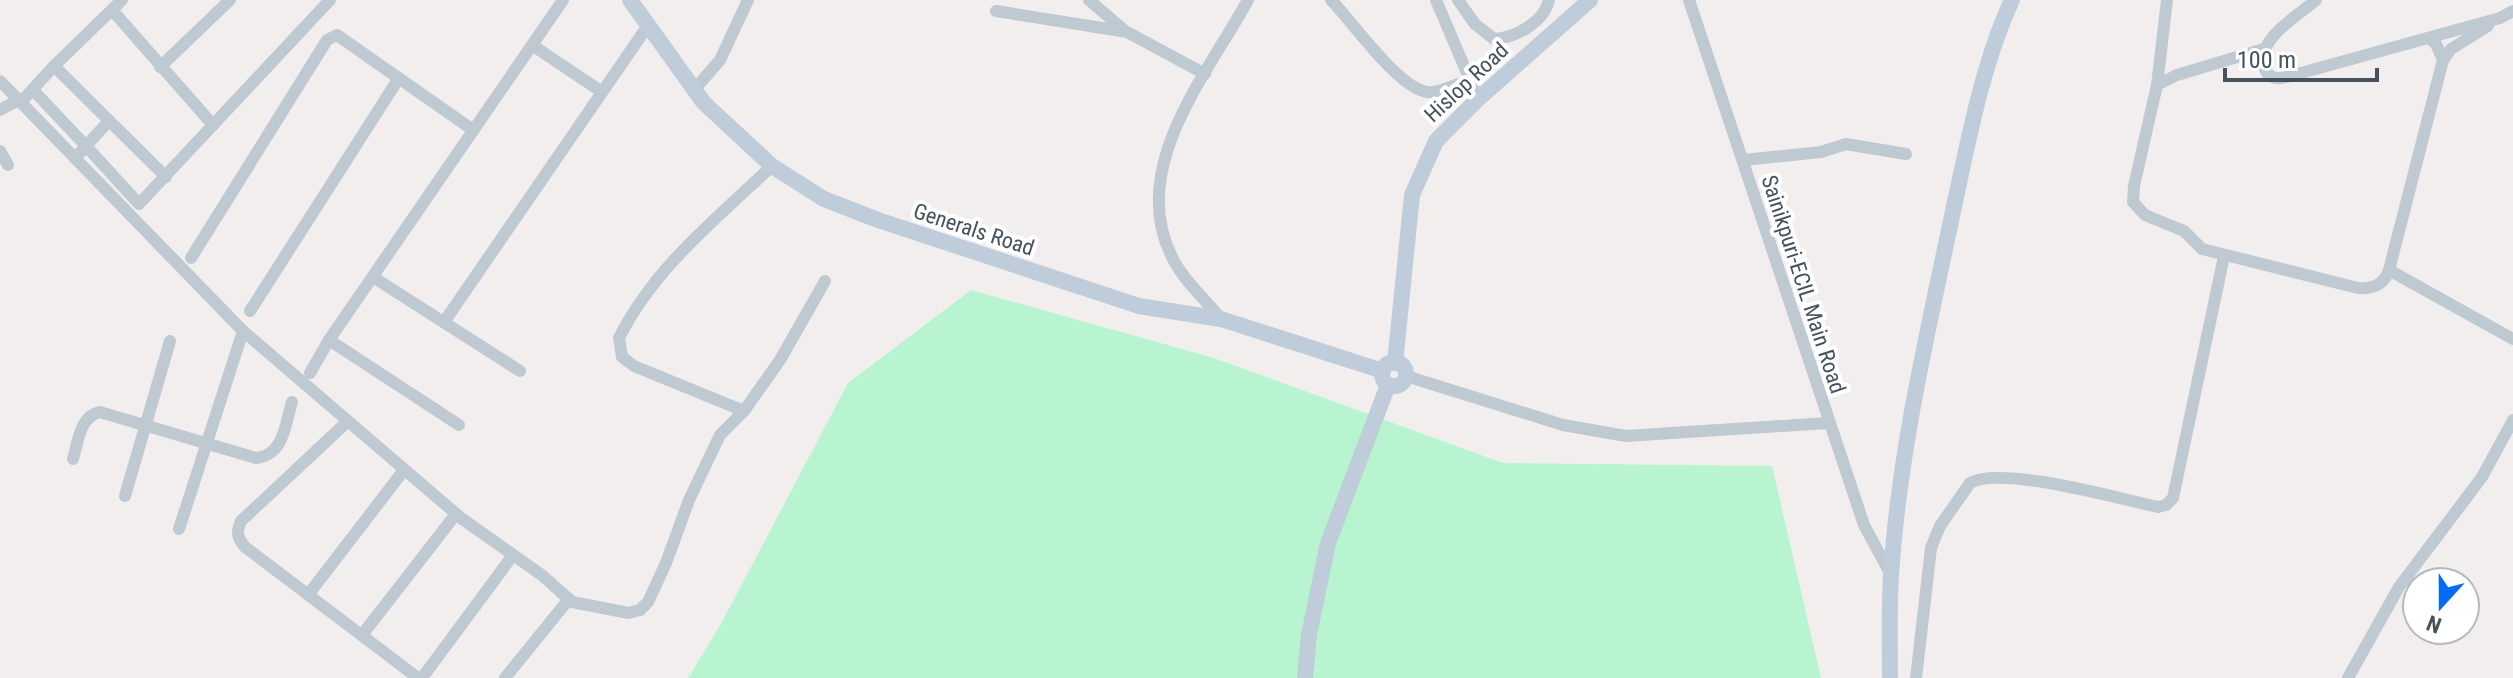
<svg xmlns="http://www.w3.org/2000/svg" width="2513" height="678" font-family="'Roboto Condensed',sans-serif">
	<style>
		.green { fill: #b8f4d0 }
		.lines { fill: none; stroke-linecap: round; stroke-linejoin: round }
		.street { stroke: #bec9d2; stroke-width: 12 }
		.secondary { stroke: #bfccda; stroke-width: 16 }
		.labels { text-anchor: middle; stroke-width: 8; stroke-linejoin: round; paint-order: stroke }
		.street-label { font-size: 22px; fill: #45525e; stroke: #fff }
	</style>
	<rect width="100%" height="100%" fill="#f2eeee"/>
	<path class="green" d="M 971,290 L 1214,358 L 1503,463 L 1772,466 L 1821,678 L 688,678 L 722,622 L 848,383 Z"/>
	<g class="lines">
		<g class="street">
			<path d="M 1089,0 L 1124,30"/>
			<path d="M 1331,0 C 1353,22 1398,88 1427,92 C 1440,94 1457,83 1470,80"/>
			<path d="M 1436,0 L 1478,99"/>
			<path d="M 1458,0 L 1475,24 L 1494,39 C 1516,38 1544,22 1549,0"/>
			<path d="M 1689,0 L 1864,525 L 1891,575"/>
			<path d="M 2167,0 L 2157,85 L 2134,186 L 2133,202 L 2145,215 L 2184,231 L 2202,249 L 2358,288 C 2373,289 2384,285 2389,270 L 2443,60 L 2436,44 L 2429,38"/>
			<path d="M 2316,0 C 2298,16 2256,39 2264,66 C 2269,85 2287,77 2301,73 L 2500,18 L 2513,11"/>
			<path d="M 112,10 L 213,125"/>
			<path d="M 996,11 L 1127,32 L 1205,74"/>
			<path d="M 532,45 L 602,92"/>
			<path d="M 2443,60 L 2451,49 L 2488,26"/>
			<path d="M 54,66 L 166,177"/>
			<path d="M 160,67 L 230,0"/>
			<path d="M 0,81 L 243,331 L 461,518 L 543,576 L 572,602 L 629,613 L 640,610 L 648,602 L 666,563 L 689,500 L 720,435 L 744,411 L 780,360 L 825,281"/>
			<path d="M 2157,85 L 2177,75 L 2264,49"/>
			<path d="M 33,90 L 86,146 L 109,121"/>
			<path d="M 694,90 L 720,60 L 748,0"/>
			<path d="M 22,101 L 54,66 L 122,0"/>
			<path d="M 0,110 L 20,99"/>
			<path d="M 0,151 L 8,165"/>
			<path d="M 75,158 L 86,146 L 139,204 L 330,0"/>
			<path d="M 1743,160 L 1821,152 L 1846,144 L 1906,154"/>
			<path d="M 191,258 L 327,40 L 337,35 L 473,130"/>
			<path d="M 2389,270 L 2513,339"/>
			<path d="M 373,277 L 520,371"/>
			<path d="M 250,311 L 399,78"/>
			<path d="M 1221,319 C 1205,299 1183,280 1172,257 C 1127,168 1207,75 1248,0"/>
			<path d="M 444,322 L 647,27"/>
			<path d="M 329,340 L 459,425"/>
			<path d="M 310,373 L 329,340 L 563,0"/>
			<path d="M 1406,376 L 1563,425 L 1626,436 L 1828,423"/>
			<path d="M 744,411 L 634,366 L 622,357 L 619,338 C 654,268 716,219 772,166"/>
			<path d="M 347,422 L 241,521 C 236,533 237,537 245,547 L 418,678"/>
			<path d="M 73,459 C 78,442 80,416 100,412 L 256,458 C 284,455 285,425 292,402"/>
			<path d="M 125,496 L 170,341"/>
			<path d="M 179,529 L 243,331"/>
			<path d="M 308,595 L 404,470"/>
			<path d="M 362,635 L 456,514"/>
			<path d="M 422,678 L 513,555"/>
			<path d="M 505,678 L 569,599"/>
			<path d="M 1916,678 L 1931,548 L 1940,526 L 1970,483 C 2001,465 2120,499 2158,507 L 2166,505 L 2173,498 L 2224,256"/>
			<path d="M 2348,678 L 2399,587 L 2482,477 L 2513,420"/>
		</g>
		<g class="secondary">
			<path d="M 630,0 L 704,103 L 772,166 L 824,199 L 878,220 L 1139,306 L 1221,319 L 1383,371"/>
			<circle cx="1394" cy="374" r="12"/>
			<path d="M 1395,363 L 1412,195 L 1436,141 L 1478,99 L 1590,0"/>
			<path d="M 1305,678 L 1309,635 L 1328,543 L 1388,385"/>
			<path d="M 1890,678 C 1890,644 1889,609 1891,575 C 1899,453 1927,335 1952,216 C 1967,147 1982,64 2012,0"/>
		</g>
	</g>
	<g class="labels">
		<g class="street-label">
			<text transform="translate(1466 82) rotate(-43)" y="8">Hislop Road</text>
			<text transform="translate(974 229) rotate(18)" y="8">Generals Road</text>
			<text transform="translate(1804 284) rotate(72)" y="8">Sainikpuri-ECIL Main Road</text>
		</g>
	</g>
	<g transform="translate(2441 606) rotate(201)"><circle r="38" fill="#ffffff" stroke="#b5babf" stroke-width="2"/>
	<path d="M0-6L14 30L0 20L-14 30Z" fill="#056bf5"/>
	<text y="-12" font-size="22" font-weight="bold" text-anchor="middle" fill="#45525e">N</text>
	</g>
	<path d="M2225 68v12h152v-12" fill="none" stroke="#45525e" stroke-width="4"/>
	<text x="2237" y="68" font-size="24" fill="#45525e" stroke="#ffffff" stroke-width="6" paint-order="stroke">100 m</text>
</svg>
